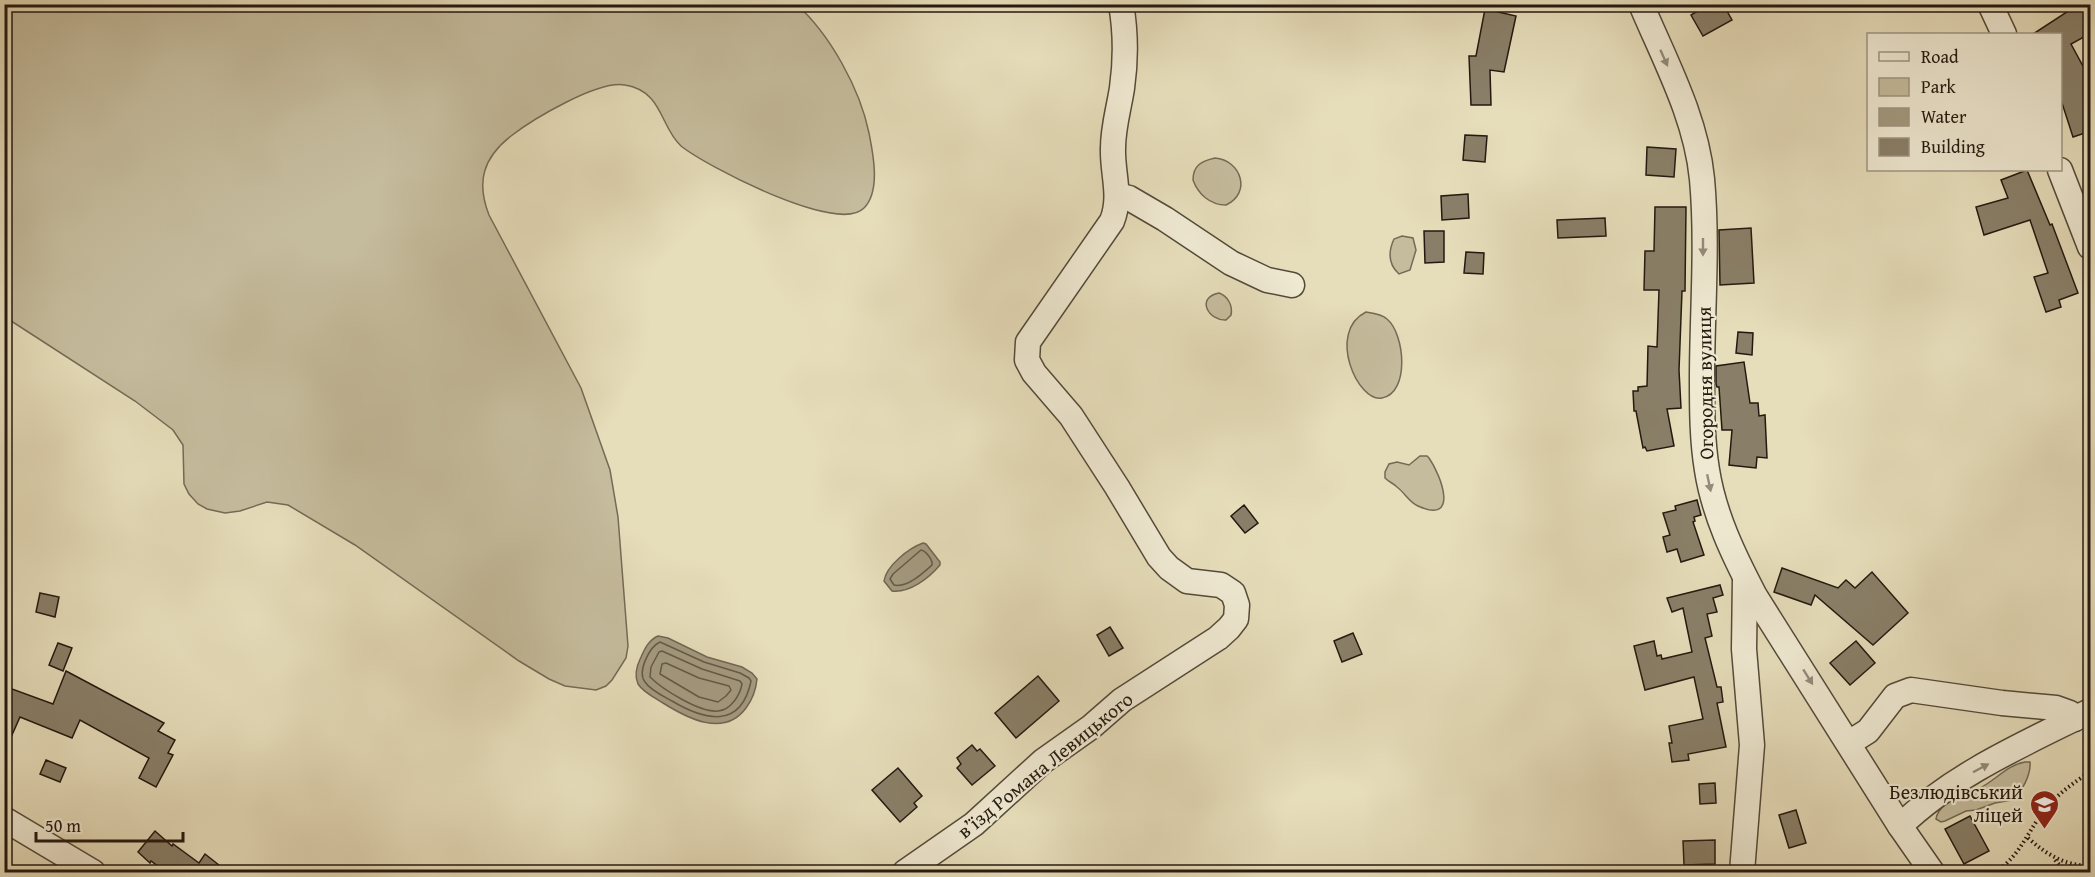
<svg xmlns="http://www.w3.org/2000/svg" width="2095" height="877" font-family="'Gentium Book Plus',serif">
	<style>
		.green { fill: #c5bc9d; stroke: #746a56; stroke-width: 1.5 }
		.water { fill: #a49a80; stroke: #716653; stroke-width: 1.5 }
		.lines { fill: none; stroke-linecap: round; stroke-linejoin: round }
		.shore { stroke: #645a48; stroke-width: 1.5 }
		.building { fill: #897f68; stroke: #241910; stroke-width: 1.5 }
		.minor-casing { stroke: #544a3a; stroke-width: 27 }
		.path { stroke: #241910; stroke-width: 4; stroke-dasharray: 1.5 3; stroke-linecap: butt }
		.minor { stroke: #efe9d2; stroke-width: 24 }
		.oneway { fill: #948b7b }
		.labels { text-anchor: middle; stroke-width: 4.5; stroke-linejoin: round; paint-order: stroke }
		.street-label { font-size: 20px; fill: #241910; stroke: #efe9d2 }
		.poi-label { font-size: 20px; fill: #241910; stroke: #efe9d2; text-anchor: end }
	</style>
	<rect width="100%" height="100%" fill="#e6ddba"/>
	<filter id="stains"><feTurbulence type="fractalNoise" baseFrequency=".00333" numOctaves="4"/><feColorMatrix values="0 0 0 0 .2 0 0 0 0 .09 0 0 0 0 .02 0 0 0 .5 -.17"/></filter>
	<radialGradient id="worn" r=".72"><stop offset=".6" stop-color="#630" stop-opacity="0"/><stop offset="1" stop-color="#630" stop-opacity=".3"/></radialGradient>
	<g class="green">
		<path d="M 796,4 C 830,34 860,89 869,133 C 873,153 881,191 864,208 C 838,235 706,166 681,146 C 660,127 663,91 625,85 C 598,80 533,119 511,136 C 483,158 476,182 489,215 L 581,388 L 610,470 L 618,517 L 628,646 L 626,658 L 612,680 L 606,686 L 596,690 L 565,686 L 549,679 L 519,661 L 355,545 L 288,505 L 267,502 L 240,511 L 225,513 L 207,509 L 198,504 L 189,494 L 184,484 L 183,445 L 173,430 L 135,401 L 5,317 L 5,5 Z"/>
		<path d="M 1215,158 C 1241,160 1252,193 1226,205 C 1210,205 1198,194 1193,180 C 1193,165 1202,161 1215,158 Z"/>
		<path d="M 1402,236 L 1413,238 L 1416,250 L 1410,270 L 1399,274 C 1388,264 1388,252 1394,239 Z"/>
		<path d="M 1219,293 C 1228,296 1233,306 1231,315 L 1226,320 C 1209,321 1195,298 1219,293 Z"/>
		<path d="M 1366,312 C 1373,313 1382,314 1387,319 C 1405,334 1410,393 1382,398 C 1358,403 1326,332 1366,312 Z"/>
		<path d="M 1420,456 L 1427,456 L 1429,458 C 1441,475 1460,525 1418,506 C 1409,502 1405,493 1397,487 C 1393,483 1389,482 1385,478 L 1385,472 L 1389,464 L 1397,462 L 1409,465 Z"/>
		<path d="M 2025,762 L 2030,762 C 2031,775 2022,792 2012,800 L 1995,803 L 1976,810 L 1966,811 L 1945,821 L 1941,822 L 1936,819 C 1937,809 1952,797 1961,792 C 1967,789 1974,791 1980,788 C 1996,780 2007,765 2025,762 Z"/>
	</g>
	<g class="water">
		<path d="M 923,543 L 926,544 L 940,562 L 940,565 C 929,578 910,593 892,591 L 884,581 C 886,566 909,548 923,543 Z"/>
		<path d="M 658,636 L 668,638 L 707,657 L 742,667 L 752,673 L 757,679 C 756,690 752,700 746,708 C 724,738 687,718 663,703 C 655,698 643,692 638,684 C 634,675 637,665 641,657 C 645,648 649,640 658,636 Z"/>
	</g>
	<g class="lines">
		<g class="shore">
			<path d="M 921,550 C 926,551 933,560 932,565 C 922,574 907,588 894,585 L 890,579 L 893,574 Z"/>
			<path d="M 660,642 L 704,662 L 740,673 L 749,678 L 751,681 C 741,730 704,720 672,701 C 663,696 650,690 645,682 C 637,672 649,647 660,642 Z"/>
			<path d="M 662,651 L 702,669 L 740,681 L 742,684 C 740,695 731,710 718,711 C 700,713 662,689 650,677 L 651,667 L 659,652 Z"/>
			<path d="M 666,663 L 699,678 L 729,686 L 731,690 L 726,696 L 718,702 L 699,697 L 660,674 L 662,664 Z"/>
		</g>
	</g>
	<g class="building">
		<path d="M 1709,4 L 1723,4 L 1732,20 L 1703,36 L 1691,15 Z"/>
		<path d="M 2079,4 L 2091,4 L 2091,33 L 2071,44 L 2091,81 L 2091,94 L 2085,96 L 2091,111 L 2091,131 L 2073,137 L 2061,100 L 2061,34 L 2033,34 Z"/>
		<path d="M 1485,9 L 1516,16 L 1504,72 L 1490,70 L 1491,105 L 1471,105 L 1469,56 L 1476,56 Z"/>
		<path d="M 1465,135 L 1487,136 L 1485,162 L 1463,160 Z"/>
		<path d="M 1647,147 L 1676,149 L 1674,177 L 1646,175 Z"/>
		<path d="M 2027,170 L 2050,225 L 2052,224 L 2078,293 L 2059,300 L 2061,307 L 2046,312 L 2034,277 L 2048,273 L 2030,220 L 1984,235 L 1976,207 L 2008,198 L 2001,180 Z"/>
		<path d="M 1468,194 L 1469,218 L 1442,220 L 1441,196 Z"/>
		<path d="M 1655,207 L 1686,207 L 1685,291 L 1682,291 L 1679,370 L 1681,408 L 1667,409 L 1674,446 L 1647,451 L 1645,447 L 1643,448 L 1636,411 L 1634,411 L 1633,391 L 1638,391 L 1638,387 L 1647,386 L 1648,346 L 1657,347 L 1659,290 L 1644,290 L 1645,251 L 1654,251 Z"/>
		<path d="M 1605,218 L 1606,236 L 1558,238 L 1557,220 Z"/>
		<path d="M 1751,228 L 1754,283 L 1720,285 L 1719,230 Z"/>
		<path d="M 1424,231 L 1444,231 L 1444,262 L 1425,263 Z"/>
		<path d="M 1466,252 L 1484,253 L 1483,274 L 1464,273 Z"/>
		<path d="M 1738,332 L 1753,333 L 1752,355 L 1736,353 Z"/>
		<path d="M 1744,362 L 1750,403 L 1758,403 L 1759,416 L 1765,415 L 1767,458 L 1757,457 L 1756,468 L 1729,465 L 1732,430 L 1722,430 L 1719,387 L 1717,387 L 1716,384 L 1716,366 Z"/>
		<path d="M 1697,500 L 1701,515 L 1694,517 L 1695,521 L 1693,522 L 1704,555 L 1681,562 L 1677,549 L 1667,552 L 1663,537 L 1670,535 L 1663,513 L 1676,510 L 1675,506 Z"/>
		<path d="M 1244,505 L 1258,523 L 1245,533 L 1231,516 Z"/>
		<path d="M 1782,568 L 1838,588 L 1846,580 L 1855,588 L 1872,572 L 1908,613 L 1873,645 L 1815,595 L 1811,605 L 1774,592 Z"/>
		<path d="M 1720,585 L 1723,595 L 1713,598 L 1717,612 L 1707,614 L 1712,636 L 1705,638 L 1717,687 L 1721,687 L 1723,702 L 1717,703 L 1726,747 L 1688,754 L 1689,760 L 1672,762 L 1669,743 L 1672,743 L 1669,726 L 1703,719 L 1694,677 L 1645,690 L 1634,646 L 1654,641 L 1657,656 L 1661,655 L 1662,659 L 1692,652 L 1683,608 L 1672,612 L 1667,598 Z"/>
		<path d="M 40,593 L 59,597 L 55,617 L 36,612 Z"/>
		<path d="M 1110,627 L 1123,648 L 1109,656 L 1097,635 Z"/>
		<path d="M 1353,633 L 1362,654 L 1342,662 L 1334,641 Z"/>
		<path d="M 1856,641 L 1875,663 L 1850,685 L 1830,663 Z"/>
		<path d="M 58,643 L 72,648 L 63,671 L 49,665 Z"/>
		<path d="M 66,671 L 164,723 L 158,731 L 175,740 L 168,753 L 173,755 L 156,787 L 139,778 L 149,758 L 80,720 L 72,738 L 20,717 L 4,753 L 4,686 L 53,704 Z"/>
		<path d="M 1038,676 L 1059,701 L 1016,738 L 995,713 Z"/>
		<path d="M 972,745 L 977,751 L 980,749 L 995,766 L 972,785 L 957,768 L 961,764 L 957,758 Z"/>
		<path d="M 46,760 L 66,768 L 60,782 L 40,774 Z"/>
		<path d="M 898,768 L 922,796 L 914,803 L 917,807 L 900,822 L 872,790 Z"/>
		<path d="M 1715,783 L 1716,803 L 1700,804 L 1699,784 Z"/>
		<path d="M 1796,810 L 1806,843 L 1789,848 L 1779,815 Z"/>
		<path d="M 1970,816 L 1989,851 L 1964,864 L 1945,829 Z"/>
		<path d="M 155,831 L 172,846 L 173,844 L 199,863 L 205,854 L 229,873 L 167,873 L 151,861 L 150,863 L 138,852 Z"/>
		<path d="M 1715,840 L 1715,864 L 1684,865 L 1683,841 Z"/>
	</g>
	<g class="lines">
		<defs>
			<g id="minor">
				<path d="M 1641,4 C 1665,61 1696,117 1702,179 C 1708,245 1702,313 1702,379 C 1702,409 1702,440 1707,470 C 1714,515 1734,556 1755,596 L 1900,826 L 1932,872"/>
				<path d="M 1990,4 L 2004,34"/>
				<path d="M 2060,170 L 2090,247"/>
				<path d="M 1117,195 L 1129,198 L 1165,219 L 1231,263 L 1267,280 L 1292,285"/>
				<path d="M 1849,743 L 1868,731 L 1895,696 L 1911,690 L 2002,703 L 2056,708 L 2070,713 L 2075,719"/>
				<path d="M 4,819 L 93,872"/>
				<path d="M 1900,826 C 1954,774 2024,744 2090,711"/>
				<path d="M 905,872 L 974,824 L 1043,761 L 1091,727 L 1122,700 L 1218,638 L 1229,628 L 1236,619 L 1237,605 L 1233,593 L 1221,585 L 1187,581 L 1169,568 L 1159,557 L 1117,487 L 1071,416 L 1034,373 L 1027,360 L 1028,342 L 1112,221 C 1122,196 1112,173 1113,148 C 1113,127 1119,108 1122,88 C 1126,60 1126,33 1121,4"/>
				<path d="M 1742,872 L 1752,745 L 1744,649 L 1745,579"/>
			</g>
		</defs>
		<use href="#minor" class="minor-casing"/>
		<g class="path">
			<path d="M 2028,838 C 2047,855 2064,865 2090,866"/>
			<path d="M 2055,860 L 2066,872"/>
			<path d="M 1996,872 C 2020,855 2026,835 2043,812 C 2055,796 2073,783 2090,772"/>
		</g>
		<use href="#minor" class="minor"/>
	</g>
	<defs><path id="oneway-solid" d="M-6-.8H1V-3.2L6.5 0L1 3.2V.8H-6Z" transform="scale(1.5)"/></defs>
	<g class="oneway">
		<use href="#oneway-solid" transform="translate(1664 58) rotate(66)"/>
		<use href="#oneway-solid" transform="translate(1703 247) rotate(90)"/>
		<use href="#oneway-solid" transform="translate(1709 483) rotate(78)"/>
		<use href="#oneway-solid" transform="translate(1808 677) rotate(58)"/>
		<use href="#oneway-solid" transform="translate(1981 768) rotate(-28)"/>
	</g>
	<defs>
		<symbol id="school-pin" viewBox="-11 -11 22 30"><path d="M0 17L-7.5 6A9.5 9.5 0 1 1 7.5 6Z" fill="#8f2418" stroke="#efe9d2"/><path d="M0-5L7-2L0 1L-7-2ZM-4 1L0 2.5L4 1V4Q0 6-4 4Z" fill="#fff"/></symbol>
	</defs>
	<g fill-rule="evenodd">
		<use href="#school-pin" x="2028" y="788" width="33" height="45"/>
	</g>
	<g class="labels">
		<g class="street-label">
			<text transform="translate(1705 383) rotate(-91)" y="7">Огородня вулиця</text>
			<text transform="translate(1045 765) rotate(-39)" y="7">в’їзд Романа Левицького</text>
		</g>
		<g class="poi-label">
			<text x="2023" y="799">Безлюдівський<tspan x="2023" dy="23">ліцей</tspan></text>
		</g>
	</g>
	<rect width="2095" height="877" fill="none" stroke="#e6ddba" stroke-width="24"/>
	<rect x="6" y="6" width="2083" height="865" fill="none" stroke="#241910" stroke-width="3"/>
	<rect x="12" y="12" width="2071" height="853" fill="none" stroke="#241910" stroke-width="1.5"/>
	<rect x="1867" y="33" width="195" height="138" fill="#efe9d2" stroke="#9e9684" stroke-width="1.5"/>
	<rect x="1879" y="52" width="30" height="9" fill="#efe9d2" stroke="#9e9684" stroke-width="1.5"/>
	<text x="1921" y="63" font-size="18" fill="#241910">Road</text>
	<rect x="1879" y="78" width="30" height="18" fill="#c5bc9d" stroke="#9e9684" stroke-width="1.5"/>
	<text x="1921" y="93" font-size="18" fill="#241910">Park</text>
	<rect x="1879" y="108" width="30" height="18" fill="#a49a80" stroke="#9e9684" stroke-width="1.5"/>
	<text x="1921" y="123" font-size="18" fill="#241910">Water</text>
	<rect x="1879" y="138" width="30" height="18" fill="#897f68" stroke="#9e9684" stroke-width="1.5"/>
	<text x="1921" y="153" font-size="18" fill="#241910">Building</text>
	<path d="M36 832v9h147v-9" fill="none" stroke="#241910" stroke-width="3"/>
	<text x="45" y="832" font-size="18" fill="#241910" stroke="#efe9d2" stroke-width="4.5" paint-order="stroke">50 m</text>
	<rect width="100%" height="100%" filter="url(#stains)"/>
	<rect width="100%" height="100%" fill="url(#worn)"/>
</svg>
